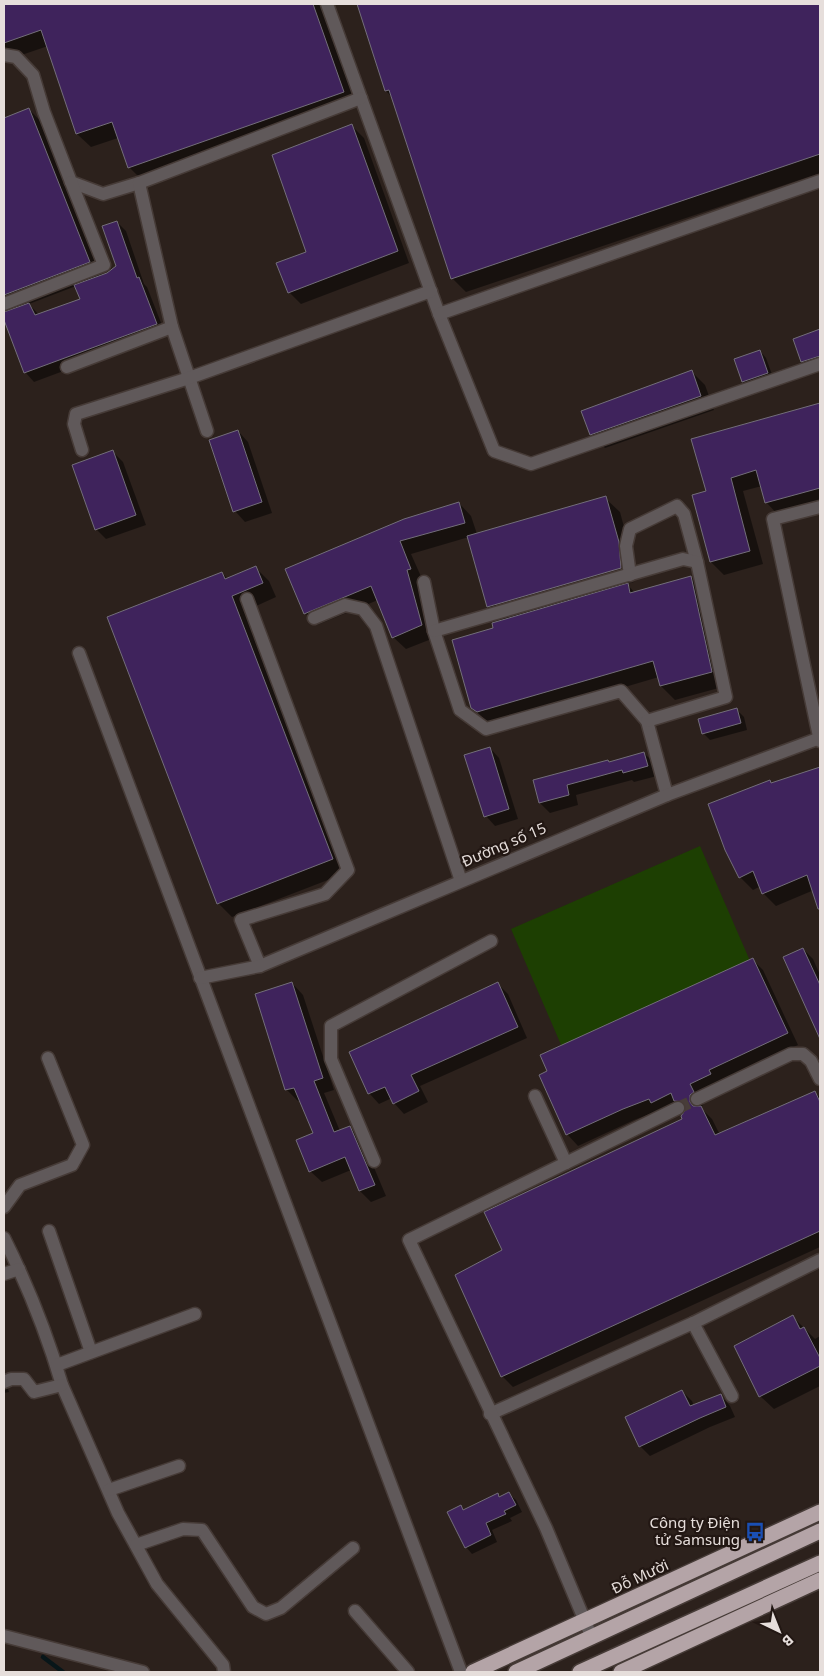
<svg xmlns="http://www.w3.org/2000/svg" width="824" height="1676" font-family="'Noto Sans',sans-serif">
	<style>
		.green { fill: #1d3f02 }
		.shadow { fill: #0007; fill-rule: evenodd }
		.lines { fill: none; stroke-linecap: round; stroke-linejoin: round }
		.stream { stroke: #081619; stroke-width: 4.5 }
		.building { fill: #3f235c; stroke: #736e7a }
		.minor-tunnel { stroke: #483d39; stroke-width: 12; stroke-dasharray: 12 6; stroke-linecap: butt }
		.minor-casing { stroke: #463b37; stroke-width: 15 }
		.highway-casing { stroke: #463b37; stroke-width: 18 }
		.minor { stroke: #60595a; stroke-width: 12 }
		.highway { stroke: #b4a4a7; stroke-width: 15 }
		.labels { text-anchor: middle; stroke-width: 4.5; stroke-linejoin: round; paint-order: stroke }
		.street-label { font-size: 15px; fill: #e6dedb; stroke: #221713 }
		.poi-label { font-size: 15px; fill: #e6dedb; stroke: #221713; text-anchor: end }
	</style>
	<rect width="100%" height="100%" fill="#2c211c"/>
	<path class="green" d="M 700,846 L 754,970 L 565,1054 L 511,929 Z"/>
	<g class="shadow">
		<path d="M 4,4 L 320,4 L 357,106 L 143,181 L 129,167 L 118,138 L 91,147 L 77,134 L 48,46 L 4,61 Z"/>
		<path d="M 358,4 L 820,4 L 820,173 L 466,292 L 452,278 L 392,97 L 386,91 Z"/>
		<path d="M 29,109 L 42,123 L 103,275 L 118,267 L 117,222 L 126,231 L 144,284 L 147,287 L 165,333 L 34,382 L 26,373 L 4,317 L 4,313 L 9,313 L 4,308 L 4,119 ZM 76,286 L 81,300 L 39,315 L 29,304 Z"/>
		<path d="M 352,126 L 364,138 L 409,263 L 301,304 L 289,292 L 308,252 Z"/>
		<path d="M 820,330 L 820,370 L 813,372 L 802,361 L 794,340 Z"/>
		<path d="M 760,351 L 766,358 L 774,380 L 750,389 L 743,382 L 735,359 Z"/>
		<path d="M 691,371 L 705,385 L 714,410 L 605,448 L 591,434 Z"/>
		<path d="M 820,404 L 820,505 L 779,516 L 766,502 L 762,486 L 743,491 L 763,564 L 724,575 L 711,562 L 707,492 L 693,440 Z"/>
		<path d="M 238,431 L 248,442 L 272,513 L 245,522 L 235,511 Z"/>
		<path d="M 113,452 L 123,462 L 146,525 L 106,539 L 96,529 Z"/>
		<path d="M 605,498 L 620,512 L 632,557 L 634,582 L 627,584 L 635,593 L 691,577 L 705,591 L 726,686 L 675,700 L 661,686 L 659,677 L 492,726 L 473,708 L 495,629 L 503,621 L 488,606 L 469,537 L 411,554 L 423,581 L 434,638 L 406,649 L 393,637 L 378,600 L 317,625 L 305,613 L 287,570 L 459,503 L 471,516 L 477,534 ZM 627,566 L 627,568 L 496,606 L 496,603 Z"/>
		<path d="M 255,567 L 269,581 L 276,597 L 245,611 L 346,873 L 232,917 L 218,903 L 222,573 L 228,579 Z"/>
		<path d="M 737,710 L 744,717 L 747,730 L 710,740 L 703,733 Z"/>
		<path d="M 490,748 L 499,758 L 518,819 L 495,826 L 486,816 Z"/>
		<path d="M 644,753 L 654,763 L 657,776 L 634,782 L 632,780 L 576,795 L 578,805 L 550,813 L 540,803 L 534,781 Z"/>
		<path d="M 818,769 L 820,771 L 820,909 L 816,892 L 814,890 L 776,906 L 763,893 L 761,886 L 753,890 L 740,877 L 772,784 Z"/>
		<path d="M 803,949 L 813,959 L 820,975 L 820,1036 L 785,958 Z"/>
		<path d="M 752,959 L 763,970 L 798,1045 L 719,1081 L 722,1086 L 701,1095 L 704,1103 L 701,1108 L 712,1119 L 720,1135 L 815,1092 L 820,1098 L 820,1247 L 513,1387 L 502,1376 L 503,1251 L 684,1120 L 686,1111 L 680,1105 L 663,1113 L 660,1110 L 634,1120 L 578,1146 L 567,1134 L 540,1076 Z"/>
		<path d="M 292,983 L 303,995 L 334,1090 L 324,1093 L 340,1131 L 350,1127 L 362,1139 L 386,1196 L 371,1202 L 360,1191 L 351,1170 L 322,1182 L 310,1171 L 314,1134 L 301,1100 L 298,1101 L 287,1090 L 256,995 Z"/>
		<path d="M 498,984 L 508,994 L 527,1038 L 420,1086 L 428,1102 L 404,1114 L 394,1103 L 392,1098 L 379,1104 L 369,1093 Z"/>
		<path d="M 793,1317 L 815,1339 L 820,1336 L 820,1386 L 774,1409 L 760,1396 Z"/>
		<path d="M 4,1376 L 9,1392 L 4,1393 Z"/>
		<path d="M 682,1391 L 692,1401 L 694,1406 L 721,1396 L 730,1406 L 735,1417 L 710,1427 L 650,1456 L 640,1446 Z"/>
		<path d="M 509,1494 L 516,1500 L 522,1512 L 510,1518 L 512,1521 L 492,1530 L 497,1542 L 472,1554 L 466,1547 L 461,1507 L 465,1511 L 497,1495 L 500,1498 Z"/>
	</g>
	<g class="lines">
		<path class="stream" d="M 43,1657 L 63,1672"/>
	</g>
	<g class="building">
		<path d="M 4,4 L 313,4 L 344,92 L 128,168 L 112,122 L 76,134 L 41,30 L 4,43 Z"/>
		<path d="M 357,4 L 820,4 L 820,154 L 451,279 L 389,90 L 385,91 Z"/>
		<path d="M 29,108 L 90,262 L 4,295 L 4,118 Z"/>
		<path d="M 352,124 L 398,251 L 288,293 L 276,263 L 306,252 L 272,155 Z"/>
		<path d="M 117,221 L 137,278 L 139,277 L 157,324 L 24,373 L 4,320 L 4,312 L 29,303 L 35,315 L 80,299 L 74,285 L 107,273 L 116,266 L 102,226 Z"/>
		<path d="M 820,329 L 820,356 L 801,362 L 793,339 Z"/>
		<path d="M 760,350 L 768,373 L 742,382 L 734,359 Z"/>
		<path d="M 692,370 L 701,396 L 590,435 L 581,411 Z"/>
		<path d="M 820,403 L 820,488 L 765,503 L 756,470 L 731,478 L 750,551 L 710,562 L 692,495 L 706,491 L 691,439 Z"/>
		<path d="M 238,430 L 262,502 L 233,512 L 209,440 Z"/>
		<path d="M 113,450 L 136,515 L 95,530 L 72,465 Z"/>
		<path d="M 606,496 L 619,542 L 621,568 L 487,607 L 467,536 Z"/>
		<path d="M 459,502 L 465,523 L 400,541 L 411,569 L 407,570 L 422,625 L 392,638 L 371,586 L 304,614 L 285,569 L 404,519 Z"/>
		<path d="M 256,566 L 263,583 L 232,596 L 333,859 L 217,904 L 107,617 L 222,572 L 225,579 Z"/>
		<path d="M 691,576 L 712,672 L 660,686 L 653,661 L 477,712 L 471,708 L 452,640 L 493,628 L 492,623 L 628,583 L 630,593 Z"/>
		<path d="M 737,708 L 741,723 L 702,734 L 698,719 Z"/>
		<path d="M 490,747 L 509,809 L 484,817 L 464,755 Z"/>
		<path d="M 644,752 L 648,766 L 623,773 L 622,770 L 567,785 L 569,795 L 539,803 L 533,780 L 608,760 L 609,762 Z"/>
		<path d="M 820,767 L 820,909 L 818,909 L 807,875 L 762,894 L 753,871 L 739,878 L 725,850 L 708,804 L 770,780 L 771,783 Z"/>
		<path d="M 803,948 L 820,985 L 820,1039 L 783,957 Z"/>
		<path d="M 753,958 L 788,1033 L 709,1070 L 711,1074 L 690,1084 L 694,1092 L 690,1095 L 690,1102 L 693,1106 L 701,1106 L 715,1135 L 815,1091 L 820,1102 L 820,1231 L 501,1377 L 455,1275 L 502,1250 L 484,1212 L 682,1119 L 681,1116 L 686,1109 L 683,1102 L 674,1101 L 671,1093 L 651,1103 L 649,1099 L 623,1109 L 566,1135 L 539,1075 L 547,1071 L 540,1055 Z"/>
		<path d="M 292,982 L 323,1078 L 314,1081 L 334,1132 L 350,1126 L 375,1185 L 359,1191 L 345,1157 L 309,1172 L 296,1140 L 313,1133 L 294,1088 L 285,1090 L 255,994 Z"/>
		<path d="M 498,982 L 518,1027 L 411,1075 L 419,1091 L 393,1104 L 385,1087 L 368,1094 L 349,1052 Z"/>
		<path d="M 793,1315 L 800,1329 L 804,1327 L 820,1358 L 820,1366 L 759,1397 L 734,1346 Z"/>
		<path d="M 682,1390 L 690,1406 L 721,1394 L 726,1407 L 700,1418 L 639,1447 L 625,1417 Z"/>
		<path d="M 509,1492 L 516,1505 L 504,1511 L 506,1514 L 486,1523 L 491,1535 L 465,1548 L 447,1512 L 461,1505 L 463,1510 L 498,1493 L 499,1497 Z"/>
	</g>
	<g class="lines">
		<path class="minor-tunnel" d="M 678,1108 L 697,1099"/>
		<defs>
			<g id="minor">
				<path d="M 327,4 L 439,314 L 494,451 L 531,464 L 820,364"/>
				<path d="M 4,55 L 16,57 L 33,75 L 44,112 L 71,182 L 103,194 L 139,183"/>
				<path d="M 4,304 L 104,265 L 71,182"/>
				<path d="M 439,314 L 820,181"/>
				<path d="M 67,367 L 172,327"/>
				<path d="M 207,431 L 172,327 L 139,183 L 361,98"/>
				<path d="M 82,450 L 74,424 L 76,414 L 189,378 L 431,291"/>
				<path d="M 820,507 L 773,519 L 820,741"/>
				<path d="M 630,575 L 626,546 L 630,529 L 677,506 L 684,514 L 697,562"/>
				<path d="M 424,582 L 434,631 L 460,710 L 486,729 L 621,691 L 647,721 L 667,795"/>
				<path d="M 247,599 L 348,870 L 325,894 L 241,920 L 260,966"/>
				<path d="M 314,618 L 345,605 L 363,609 L 376,626 L 461,881"/>
				<path d="M 434,631 L 683,559 L 697,562 L 726,697 L 647,721"/>
				<path d="M 79,653 L 461,1672"/>
				<path d="M 200,978 L 260,966 L 667,795 L 820,738"/>
				<path d="M 535,1096 L 566,1163"/>
				<path d="M 697,1099 L 791,1054 L 803,1054 L 811,1061 L 820,1079"/>
				<path d="M 374,1161 L 331,1059 L 331,1026 L 491,941"/>
				<path d="M 4,1207 L 20,1185 L 72,1165 L 83,1145 L 48,1058"/>
				<path d="M 49,1231 L 91,1352"/>
				<path d="M 4,1238 C 27,1284 47,1334 62,1385 L 118,1513 L 157,1584 L 223,1665 L 224,1672"/>
				<path d="M 4,1274 L 19,1269"/>
				<path d="M 693,1323 L 732,1396"/>
				<path d="M 57,1365 L 195,1314"/>
				<path d="M 4,1382 L 11,1379 L 24,1379 L 34,1392 L 62,1385"/>
				<path d="M 490,1414 L 693,1323 L 820,1260"/>
				<path d="M 109,1490 L 179,1466"/>
				<path d="M 136,1545 L 183,1529 L 202,1530 L 253,1607 L 266,1614 L 281,1608 L 353,1548"/>
				<path d="M 355,1611 L 408,1672"/>
				<path d="M 4,1636 L 143,1672"/>
				<path d="M 592,1638 L 546,1528 L 409,1240 L 678,1108"/>
			</g>
			<g id="highway">
				<path d="M 473,1672 L 820,1512"/>
				<path d="M 516,1672 L 820,1531"/>
				<path d="M 580,1672 L 820,1563"/>
				<path d="M 621,1672 L 820,1580"/>
			</g>
		</defs>
		<use href="#minor" class="minor-casing"/>
		<use href="#highway" class="highway-casing"/>
		<use href="#minor" class="minor"/>
		<use href="#highway" class="highway"/>
	</g>
	<defs>
		<symbol id="bus-bare" viewBox="-9 -9 18 18"><path d="M-5-6H5V4H4V6H2V4H-2V6H-4V4H-5ZM-3.5-4V0h7V-4ZM-3.5 1.2v1.5H-2V1.2ZM2 1.2v1.5H3.5V1.2Z" fill="#1a4fb4" stroke="#221713" stroke-width="2.5" paint-order="stroke"/></symbol>
	</defs>
	<g fill-rule="evenodd">
		<use href="#bus-bare" x="741" y="1518" width="28" height="28"/>
	</g>
	<g class="labels">
		<g class="street-label">
			<text transform="translate(504 845) rotate(-23)" y="5">Đường số 15</text>
			<text transform="translate(640 1577) rotate(-25)" y="5">Đỗ Mười</text>
		</g>
		<g class="poi-label">
			<text x="740" y="1528">Công ty Điện<tspan x="740" dy="17">tử Samsung</tspan></text>
		</g>
	</g>
	<rect width="824" height="1676" fill="none" stroke="#e6dedb" stroke-width="10"/>
	<g transform="translate(779 1631) rotate(137)" stroke="#221713" stroke-width="4" paint-order="stroke">
	<path d="M0-4L9 19L0 12L-9 19Z" fill="#e6dedb"/>
	<text y="-8" font-size="14" font-weight="bold" text-anchor="middle" fill="#e6dedb">B</text>
	</g>
</svg>
